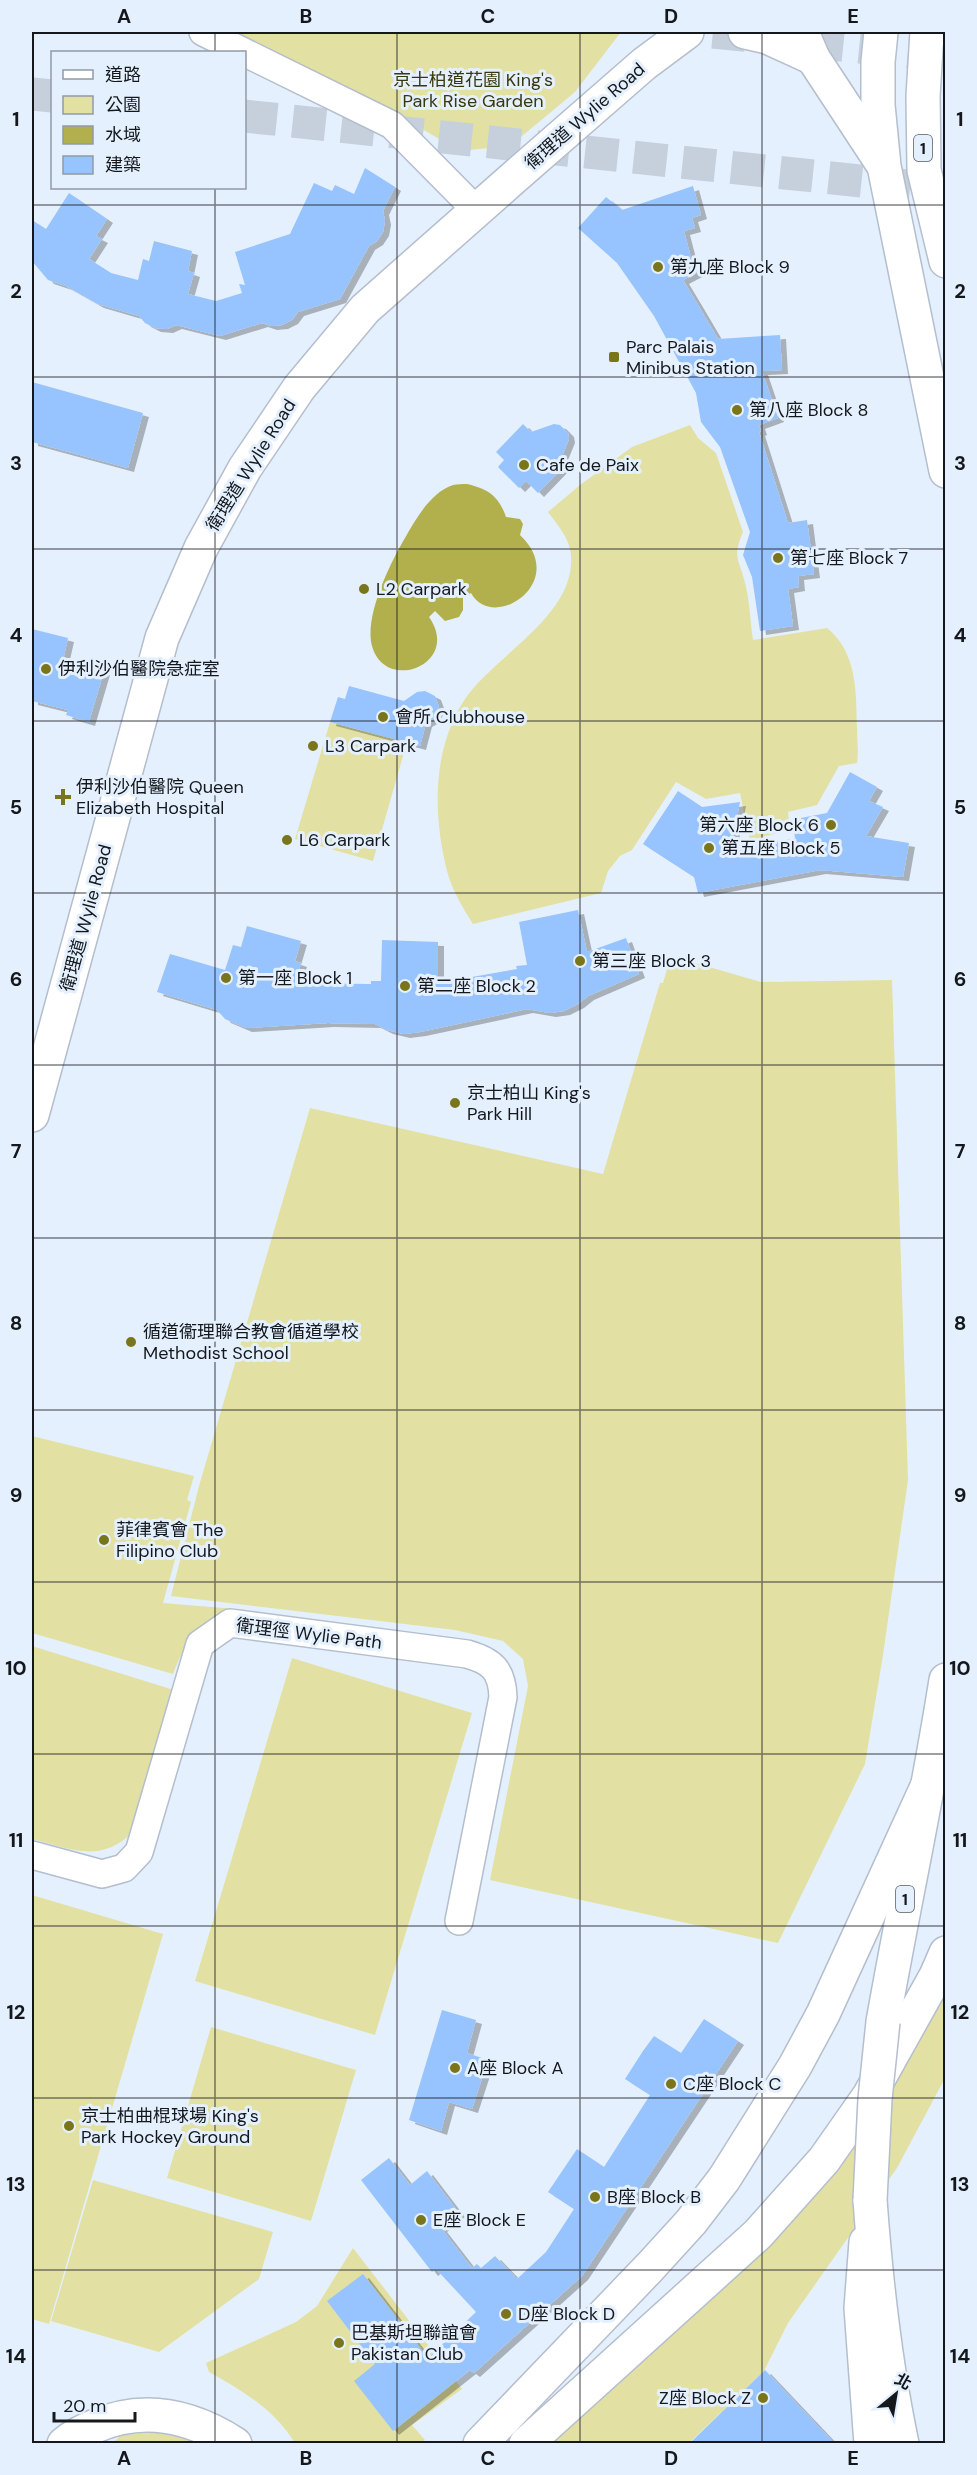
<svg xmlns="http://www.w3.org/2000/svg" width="977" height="2475" font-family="'DM Sans','Noto Sans TC',sans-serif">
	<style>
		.green { fill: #e2e1a3 }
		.water { fill: #b2af4d }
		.building { fill: #97c3fe; filter: url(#shadow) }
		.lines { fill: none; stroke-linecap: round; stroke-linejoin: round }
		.trunk-tunnel { stroke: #c6d0dc; stroke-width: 33; stroke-dasharray: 33 16; stroke-linecap: butt }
		.minor-casing { stroke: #b4becc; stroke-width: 30 }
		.tertiary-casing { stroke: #b4becc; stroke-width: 36 }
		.primary-casing { stroke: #b4becc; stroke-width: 36 }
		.trunk-casing { stroke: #b4becc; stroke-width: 36 }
		.minor { stroke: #fff; stroke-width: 27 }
		.tertiary { stroke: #fff; stroke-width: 33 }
		.primary { stroke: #fff; stroke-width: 33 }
		.trunk { stroke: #fff; stroke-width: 33 }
		.trunk-bridge-casing { stroke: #b4becc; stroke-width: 36; stroke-linecap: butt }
		.trunk-bridge { stroke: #fff; stroke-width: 33 }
		.grid { fill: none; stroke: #14181d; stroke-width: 1.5; stroke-opacity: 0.55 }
		.poi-dot { fill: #79751a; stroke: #e5f0fe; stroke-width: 2 }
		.labels { text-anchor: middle; stroke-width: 6; stroke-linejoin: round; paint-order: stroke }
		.shield { fill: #e5f0fe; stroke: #535960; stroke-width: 1.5 }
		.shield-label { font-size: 16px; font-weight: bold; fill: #14181d }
		.park-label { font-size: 18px; fill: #39370d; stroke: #e5f0fe }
		.street-label { font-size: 18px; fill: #14181d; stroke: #e5f0fe }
		.poi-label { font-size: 18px; fill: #14181d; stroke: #e5f0fe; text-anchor: start }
		.neatline { fill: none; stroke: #14181d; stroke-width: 2 }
		.grid-label { font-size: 20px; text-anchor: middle; font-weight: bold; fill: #14181d }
	</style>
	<defs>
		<filter id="shadow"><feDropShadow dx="6" dy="4" stdDeviation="0" flood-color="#0004"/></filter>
	</defs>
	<rect width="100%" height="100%" fill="#e5f0fe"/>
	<g class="green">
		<path d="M 233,32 L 621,32 L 575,92 L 510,146 L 459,151 L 409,121 Z"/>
		<path d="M 690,425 L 698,438 L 716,453 L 743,532 C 732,558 739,558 745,583 C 750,601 750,622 753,640 L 827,628 C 858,653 856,693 857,729 C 857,741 859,751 857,763 L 839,766 L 817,805 L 788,812 L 790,829 L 750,841 L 740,793 L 706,799 L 676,782 L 632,850 L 620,856 L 608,871 L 601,893 L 473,924 C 463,908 452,890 447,871 C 433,815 432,752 463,702 C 492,656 576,617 571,555 C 570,539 557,524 548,512 L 580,485 L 632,447 Z"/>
		<path d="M 330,722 L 407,742 L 373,861 L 295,839 Z"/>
		<path d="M 671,956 L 761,982 L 892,980 L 908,1480 L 883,1655 L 865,1764 L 778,1943 L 490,1880 L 528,1686 L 523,1659 L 503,1641 L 455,1630 L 171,1596 L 199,1486 L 310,1108 L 603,1174 L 660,983 L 663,983 Z"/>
		<path d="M 32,1436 L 194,1476 L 187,1500 L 191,1502 L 163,1603 L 248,1610 C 196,1621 193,1626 173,1674 L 32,1633 Z"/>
		<path d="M 32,1646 L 174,1690 L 133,1832 C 100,1864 72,1849 32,1839 Z"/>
		<path d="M 292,1658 L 472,1713 L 375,2035 L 195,1981 Z"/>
		<path d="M 32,1895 L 163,1934 L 49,2324 L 32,2319 Z"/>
		<path d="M 945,1992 L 945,2078 L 897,2168 L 788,2323 L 764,2371 L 689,2443 L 550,2444 L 770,2245 L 837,2170 L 899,2078 Z"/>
		<path d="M 211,2027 L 356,2070 L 311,2221 L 167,2178 Z"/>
		<path d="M 93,2180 L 273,2232 L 259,2279 L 159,2352 L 51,2321 Z"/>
		<path d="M 353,2248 L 462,2389 L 412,2425 L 425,2440 L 420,2443 L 295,2443 C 274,2409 243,2391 209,2372 L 206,2363 L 296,2322 L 317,2306 Z"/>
		<path d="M 166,2432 L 210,2444 L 111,2444 L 122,2435 Z"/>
	</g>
	<path class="water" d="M 467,484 C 488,489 499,496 506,517 L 520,519 L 523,524 L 520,535 C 570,582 493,633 471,593 L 463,597 L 463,610 L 459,617 L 445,621 L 435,611 L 429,617 C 462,664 385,694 372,646 C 364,617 390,563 405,538 C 415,520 431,492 453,485 C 457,484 463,484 467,484 Z"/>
	<g class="building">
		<path d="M 365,168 L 395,187 L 383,211 L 385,221 L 383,232 L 377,241 L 369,246 L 340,299 L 298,312 L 292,320 L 282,325 L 271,326 L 262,323 L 220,336 L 176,325 L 167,329 L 155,328 L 145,323 L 139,316 L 98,304 L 66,286 L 48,280 L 32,261 L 32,220 L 46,229 L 69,193 L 107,219 L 96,236 L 102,239 L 89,259 L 111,273 L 138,280 L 143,259 L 149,261 L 154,241 L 192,251 L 188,271 L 194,273 L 188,294 L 216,301 L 242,293 L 239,284 L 245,285 L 235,252 L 290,234 L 314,183 L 332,191 L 335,185 L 354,194 Z"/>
		<path d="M 693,186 L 701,215 L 692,218 L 695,228 L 684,231 L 692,262 L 698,272 L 683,280 L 698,305 L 718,339 L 780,335 L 782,370 L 762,371 L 778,418 L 759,425 L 761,431 L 759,432 L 788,523 L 807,520 L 814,574 L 798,576 L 799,587 L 788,589 L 793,626 L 760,631 L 752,577 L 743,555 L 750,532 L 720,447 L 701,422 L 696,393 L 654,316 L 617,263 L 578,228 L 606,197 L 622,210 Z"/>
		<path d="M 32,382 L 143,413 L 128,468 L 32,442 Z"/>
		<path d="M 523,424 L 531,432 L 554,424 L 560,425 L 568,433 L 569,439 L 560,461 L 565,465 L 538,493 L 526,481 L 519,488 L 498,467 L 504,460 L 496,452 Z"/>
		<path d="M 32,629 L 68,638 L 63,660 L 104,671 L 89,722 L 66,715 L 68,710 L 32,701 Z"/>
		<path d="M 349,686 L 404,701 L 417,692 L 425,691 L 435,696 L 439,707 L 433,719 L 426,723 L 420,746 L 330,722 L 338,697 L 345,699 Z"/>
		<path d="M 850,772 L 877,787 L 869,801 L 883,807 L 866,836 L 909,843 L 903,877 L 820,870 L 698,893 L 694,877 L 643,844 L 678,791 L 702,807 L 740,802 L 730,851 L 795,838 L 794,831 L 803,829 L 801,818 L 827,813 Z"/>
		<path d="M 578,910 L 587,952 L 626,938 L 639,974 L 588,996 L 578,1004 L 564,1011 L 550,1013 L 527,1009 L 420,1032 L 404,1034 L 387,1030 L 375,1024 L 328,1023 L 246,1028 L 225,1019 L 217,1010 L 157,992 L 170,954 L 225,970 L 233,945 L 241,947 L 247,926 L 301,941 L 295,961 L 301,963 L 295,983 L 371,984 L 371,981 L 381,981 L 382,940 L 438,942 L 438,983 L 517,969 L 516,966 L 527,965 L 519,922 Z"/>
		<path d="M 442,2010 L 476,2020 L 467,2053 L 488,2060 L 472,2109 L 449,2102 L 441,2131 L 409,2120 Z"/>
		<path d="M 704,2019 L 738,2041 L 582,2276 L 474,2373 L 470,2370 L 393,2431 L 354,2381 L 375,2364 L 327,2301 L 363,2274 L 428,2358 L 476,2312 L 436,2269 L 432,2272 L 361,2180 L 389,2158 L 410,2185 L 427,2171 L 459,2213 L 441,2228 L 472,2268 L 477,2264 L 481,2268 L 495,2256 L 517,2279 L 546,2252 L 574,2209 L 548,2192 L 577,2149 L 604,2167 L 650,2095 L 625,2079 L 643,2051 L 654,2036 L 681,2053 Z"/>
		<path d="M 765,2370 L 835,2444 L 689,2444 Z"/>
	</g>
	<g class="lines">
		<g class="trunk-tunnel">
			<path d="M 713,32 L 946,56"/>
			<path d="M 32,94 L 52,96"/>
			<path d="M 244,116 L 946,190"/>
		</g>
		<defs>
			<g id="minor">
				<path d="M 203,32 L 392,125 L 476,210"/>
				<path d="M 945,32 L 946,32"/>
				<path d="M 32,1855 L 102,1874 L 124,1868 L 139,1852 L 200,1644 L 230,1623 L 467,1654 C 492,1661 502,1670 503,1697 L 459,1921"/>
			</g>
			<path id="tertiary" d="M 32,1115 L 162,638 L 201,548 L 245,468 L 299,388 L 365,309 L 511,180 L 644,64 L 687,32"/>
			<path id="primary" d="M 866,2242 L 861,2308 L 871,2444"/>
			<g id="trunk">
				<path d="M 745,32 L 767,37 L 813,58"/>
				<path d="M 802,32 L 813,58 L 882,163"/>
				<path d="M 881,32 L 878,62 L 878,105 L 884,166 L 946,471"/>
				<path d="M 927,32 L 923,96 L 924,170 L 946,261"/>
				<path d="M 883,2022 C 903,1908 928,1795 946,1680"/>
				<path d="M 870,2200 C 876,2282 885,2363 902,2444"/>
				<path d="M 64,2444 C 73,2436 82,2432 93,2427 C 143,2405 190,2415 235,2444"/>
				<path d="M 480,2444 L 650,2267 L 691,2222 L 724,2179 L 795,2066 L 823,2014 L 931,1778"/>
				<path d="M 526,2444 L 758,2234 L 824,2160 L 869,2096 L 936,1976 L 946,1953"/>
			</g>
		</defs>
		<use href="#minor" class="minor-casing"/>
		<use href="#tertiary" class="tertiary-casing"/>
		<use href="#primary" class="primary-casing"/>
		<use href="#trunk" class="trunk-casing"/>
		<use href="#minor" class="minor"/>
		<use href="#tertiary" class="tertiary"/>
		<use href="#primary" class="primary"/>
		<use href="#trunk" class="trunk"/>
		<defs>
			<path id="trunk-bridge" d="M 870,2200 L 875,2099 L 883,2022"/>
		</defs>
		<use href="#trunk-bridge" class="trunk-bridge-casing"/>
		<use href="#trunk-bridge" class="trunk-bridge"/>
	</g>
	<path class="grid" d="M 215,32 L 215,52M 397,32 L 397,2444M 580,32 L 580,2444M 762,32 L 762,2444M 215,188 L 215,2444M 32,205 L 946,205M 32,377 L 946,377M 32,549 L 946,549M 32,721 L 946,721M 32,893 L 946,893M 32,1065 L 946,1065M 32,1238 L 946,1238M 32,1410 L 946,1410M 32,1582 L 946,1582M 32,1754 L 946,1754M 32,1926 L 946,1926M 32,2098 L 946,2098M 32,2270 L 946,2270"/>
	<g class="poi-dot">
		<circle cx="658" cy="267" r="6"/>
		<rect x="608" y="351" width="12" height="12" rx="3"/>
		<circle cx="737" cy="410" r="6"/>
		<circle cx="524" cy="465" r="6"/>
		<circle cx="778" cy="558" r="6"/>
		<circle cx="364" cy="589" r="6"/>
		<circle cx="46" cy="669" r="6"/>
		<circle cx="383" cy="717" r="6"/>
		<circle cx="313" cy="746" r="6"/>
		<path d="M60 788h6v6h6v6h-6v6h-6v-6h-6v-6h6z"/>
		<circle cx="831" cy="825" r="6"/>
		<circle cx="287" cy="840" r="6"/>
		<circle cx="709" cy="848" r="6"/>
		<circle cx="580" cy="961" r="6"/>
		<circle cx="226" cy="978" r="6"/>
		<circle cx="405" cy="986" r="6"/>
		<circle cx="455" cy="1103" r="6"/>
		<circle cx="131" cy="1342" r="6"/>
		<circle cx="104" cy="1540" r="6"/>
		<circle cx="455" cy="2068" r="6"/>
		<circle cx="671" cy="2084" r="6"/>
		<circle cx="69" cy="2126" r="6"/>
		<circle cx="595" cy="2197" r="6"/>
		<circle cx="421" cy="2220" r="6"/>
		<circle cx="506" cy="2314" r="6"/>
		<circle cx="339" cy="2343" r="6"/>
		<circle cx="763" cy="2398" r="6"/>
	</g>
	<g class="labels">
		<g class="shield">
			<rect x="914" y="135" width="18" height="26" rx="4.5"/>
			<rect x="896" y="1886" width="18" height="26" rx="4.5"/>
		</g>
		<g class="shield-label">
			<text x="923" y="154">1</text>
			<text x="905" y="1905">1</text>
		</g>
		<g class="park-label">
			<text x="473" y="86">京士柏道花園 King's<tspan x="473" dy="21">Park Rise Garden</tspan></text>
		</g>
		<g class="street-label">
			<text transform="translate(585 116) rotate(-41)" y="6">衛理道 Wylie Road</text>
			<text transform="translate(251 465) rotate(-58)" y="6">衛理道 Wylie Road</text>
			<text transform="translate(86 918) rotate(-75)" y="6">衛理道 Wylie Road</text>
			<text transform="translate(309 1634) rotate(7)" y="6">衛理徑 Wylie Path</text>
		</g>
		<g class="poi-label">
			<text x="670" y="273">第九座 Block 9</text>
			<text x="626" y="353">Parc Palais<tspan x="626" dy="21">Minibus Station</tspan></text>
			<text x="749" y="416">第八座 Block 8</text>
			<text x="536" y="471">Cafe de Paix</text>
			<text x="790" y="564">第七座 Block 7</text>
			<text x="376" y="595">L2 Carpark</text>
			<text x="58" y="675">伊利沙伯醫院急症室</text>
			<text x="395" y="723">會所 Clubhouse</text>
			<text x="325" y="752">L3 Carpark</text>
			<text x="76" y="793">伊利沙伯醫院 Queen<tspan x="76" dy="21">Elizabeth Hospital</tspan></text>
			<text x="819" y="831" text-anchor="end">第六座 Block 6</text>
			<text x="299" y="846">L6 Carpark</text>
			<text x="721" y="854">第五座 Block 5</text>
			<text x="592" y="967">第三座 Block 3</text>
			<text x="238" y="984">第一座 Block 1</text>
			<text x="417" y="992">第二座 Block 2</text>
			<text x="467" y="1099">京士柏山 King's<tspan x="467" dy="21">Park Hill</tspan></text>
			<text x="143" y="1338">循道衞理聯合教會循道學校<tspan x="143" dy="21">Methodist School</tspan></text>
			<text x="116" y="1536">菲律賓會 The<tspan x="116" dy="21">Filipino Club</tspan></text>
			<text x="467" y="2074">A座 Block A</text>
			<text x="683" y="2090">C座 Block C</text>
			<text x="81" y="2122">京士柏曲棍球場 King's<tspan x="81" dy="21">Park Hockey Ground</tspan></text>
			<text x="607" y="2203">B座 Block B</text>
			<text x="433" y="2226">E座 Block E</text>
			<text x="518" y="2320">D座 Block D</text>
			<text x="351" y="2339">巴基斯坦聯誼會<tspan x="351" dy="21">Pakistan Club</tspan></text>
			<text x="751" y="2404" text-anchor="end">Z座 Block Z</text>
		</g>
	</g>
	<rect width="977" height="2475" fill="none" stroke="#e5f0fe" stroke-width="66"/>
	<rect x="51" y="51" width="195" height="138" fill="#e5f0fe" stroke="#919aa4" stroke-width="1.5"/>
	<rect x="63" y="70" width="30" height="9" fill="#ffffff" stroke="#919aa4" stroke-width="1.5"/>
	<text x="105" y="81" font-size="18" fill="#14181d">道路</text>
	<rect x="63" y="96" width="30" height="18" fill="#e2e1a3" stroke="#919aa4" stroke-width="1.5"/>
	<text x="105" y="111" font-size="18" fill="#14181d">公園</text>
	<rect x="63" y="126" width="30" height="18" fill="#b2af4d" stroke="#919aa4" stroke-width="1.5"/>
	<text x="105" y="141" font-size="18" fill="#14181d">水域</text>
	<rect x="63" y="156" width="30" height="18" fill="#97c3fe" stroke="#919aa4" stroke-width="1.5"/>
	<text x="105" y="171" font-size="18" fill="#14181d">建築</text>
	<g transform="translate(896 2394) rotate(30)" stroke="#e5f0fe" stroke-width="4.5" paint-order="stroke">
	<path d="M0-4.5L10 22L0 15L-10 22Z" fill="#14181d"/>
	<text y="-9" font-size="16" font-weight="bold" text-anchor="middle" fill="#14181d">北</text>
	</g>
	<path d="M54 2412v9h81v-9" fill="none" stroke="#14181d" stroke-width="3"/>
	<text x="63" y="2412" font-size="18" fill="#14181d" stroke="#e5f0fe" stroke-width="4.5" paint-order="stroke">20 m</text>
	<rect x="33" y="33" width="911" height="2409" class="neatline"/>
	<g class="grid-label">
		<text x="124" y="23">A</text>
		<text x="306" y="23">B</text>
		<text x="488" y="23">C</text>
		<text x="671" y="23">D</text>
		<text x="853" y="23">E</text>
		<text x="16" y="126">1</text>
		<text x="960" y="126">1</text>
		<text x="16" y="298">2</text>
		<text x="960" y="298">2</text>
		<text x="16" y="470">3</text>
		<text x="960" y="470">3</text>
		<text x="16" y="642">4</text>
		<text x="960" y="642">4</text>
		<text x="16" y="814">5</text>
		<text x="960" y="814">5</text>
		<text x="16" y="986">6</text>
		<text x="960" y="986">6</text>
		<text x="16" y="1158">7</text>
		<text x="960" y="1158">7</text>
		<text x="16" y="1330">8</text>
		<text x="960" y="1330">8</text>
		<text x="16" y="1502">9</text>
		<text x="960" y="1502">9</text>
		<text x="16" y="1675">10</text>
		<text x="960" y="1675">10</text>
		<text x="16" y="1847">11</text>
		<text x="960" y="1847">11</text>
		<text x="16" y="2019">12</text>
		<text x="960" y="2019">12</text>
		<text x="16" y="2191">13</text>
		<text x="960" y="2191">13</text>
		<text x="16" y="2363">14</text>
		<text x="960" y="2363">14</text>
		<text x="124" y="2465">A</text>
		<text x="306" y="2465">B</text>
		<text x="488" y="2465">C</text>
		<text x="671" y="2465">D</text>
		<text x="853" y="2465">E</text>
	</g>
</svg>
